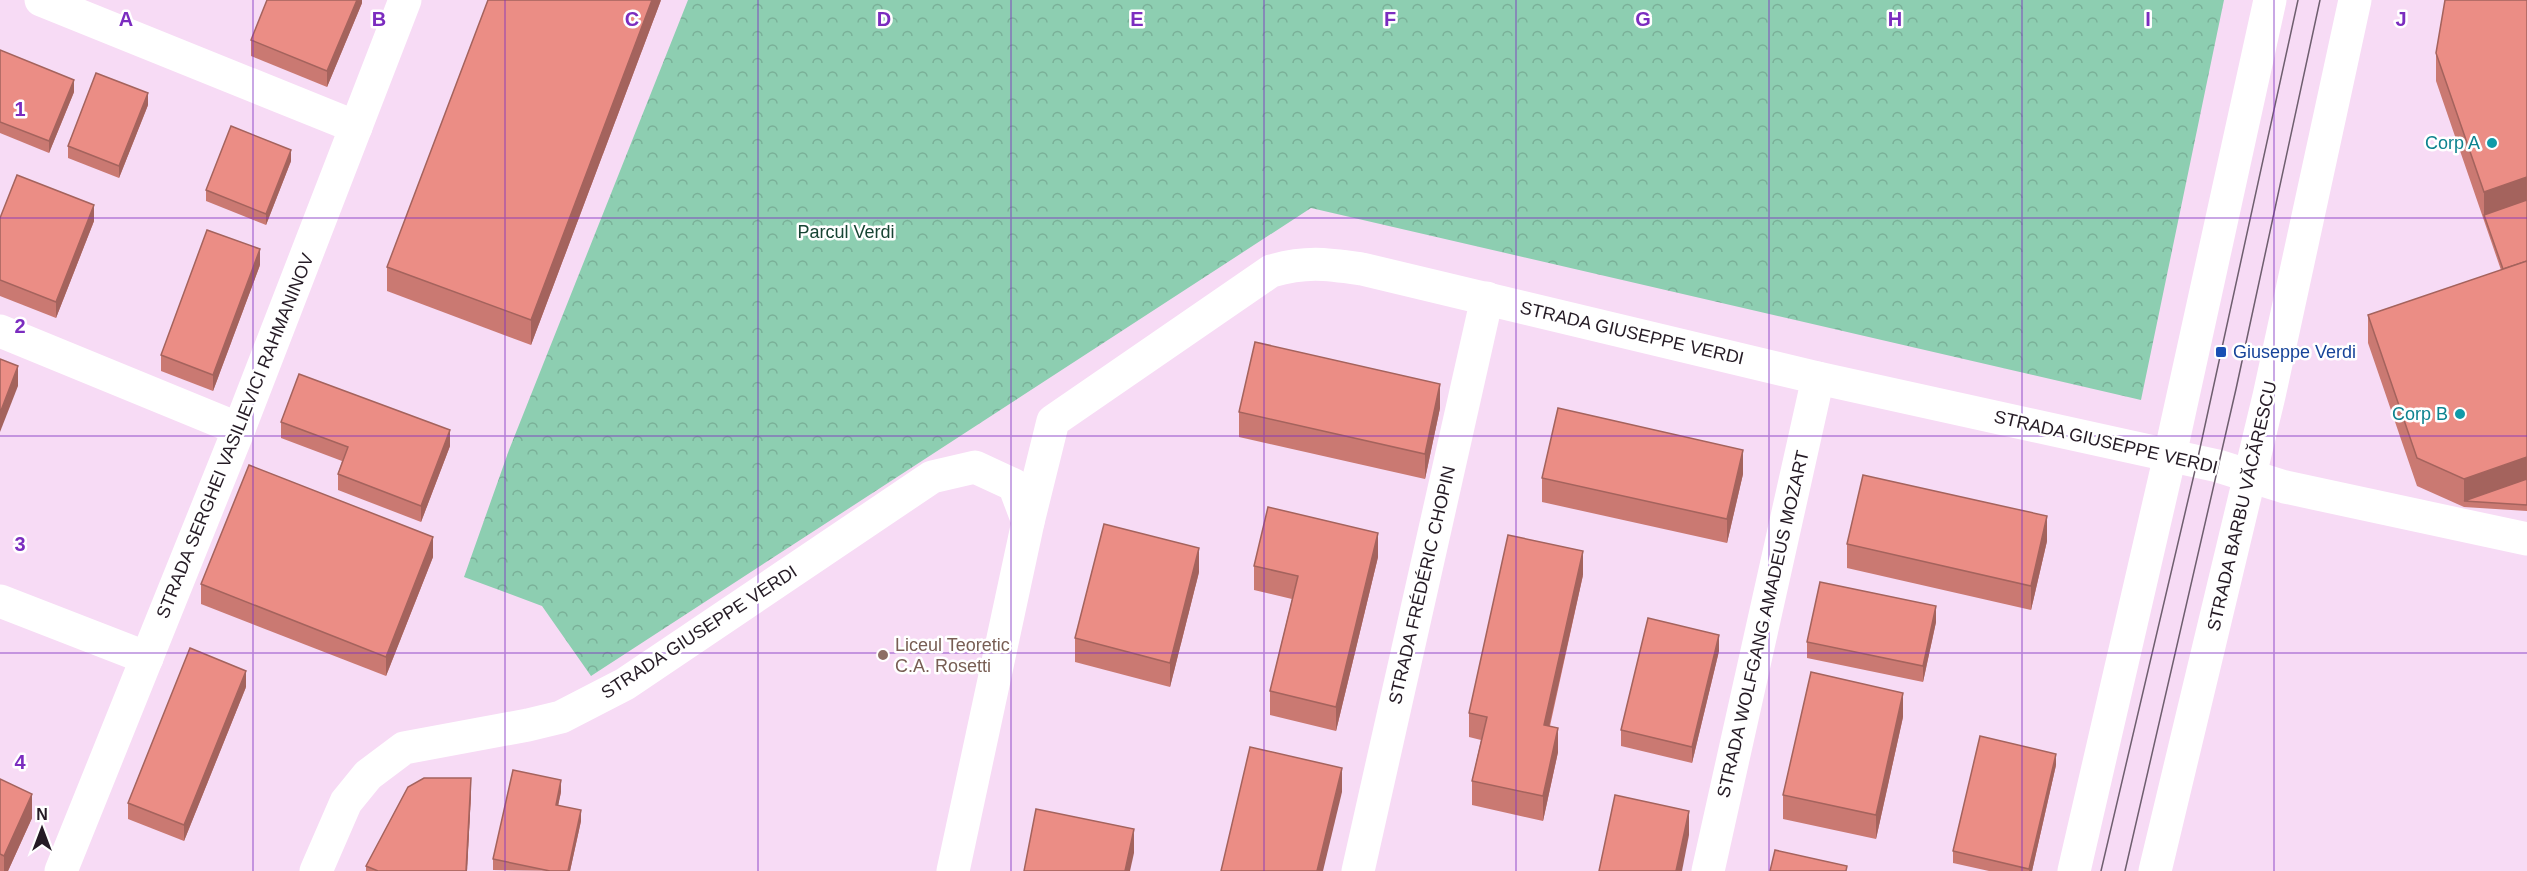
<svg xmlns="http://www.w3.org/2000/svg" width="2527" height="871" font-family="Helvetica,sans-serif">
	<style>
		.park { fill: url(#park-crowns) }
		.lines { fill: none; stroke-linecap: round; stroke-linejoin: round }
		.minor { stroke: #fff; stroke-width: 33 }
		.primary { stroke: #fff; stroke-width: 33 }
		.tram { stroke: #6e5e6e; stroke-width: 1.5 }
		.wall { fill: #ca7972 }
		.shaded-wall { fill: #a4635d }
		.building { fill: #eb8d85; stroke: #a4635d; stroke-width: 1.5 }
		.grid { fill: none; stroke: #7b2cbf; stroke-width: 1.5; stroke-opacity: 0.55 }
		.culture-dot { fill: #0f9aa8; stroke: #fff; stroke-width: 2 }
		.transit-dot { fill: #1a4fb4; stroke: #fff; stroke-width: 2 }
		.education-dot { fill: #8d6e63; stroke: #fff; stroke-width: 2 }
		.labels { text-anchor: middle; stroke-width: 5; stroke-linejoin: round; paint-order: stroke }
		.culture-label { font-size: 18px; fill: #0d838f; stroke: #fff; text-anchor: end }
		.park-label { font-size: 18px; fill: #174433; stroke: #fff }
		.street-label { font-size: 18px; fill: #251b25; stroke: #fff }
		.transit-label { font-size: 18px; fill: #164399; stroke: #fff; text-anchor: start }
		.education-label { font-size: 18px; fill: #785e54; stroke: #fff; text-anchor: start }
		.grid-label { font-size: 20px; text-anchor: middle; font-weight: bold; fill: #7b2cbf; stroke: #fff; stroke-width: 5; stroke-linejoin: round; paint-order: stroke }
	</style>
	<defs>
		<pattern id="park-crowns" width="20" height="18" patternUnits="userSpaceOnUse" patternTransform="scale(1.5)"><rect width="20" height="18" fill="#8dceb1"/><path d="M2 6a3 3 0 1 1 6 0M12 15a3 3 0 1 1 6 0" fill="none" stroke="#7ab098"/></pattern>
	</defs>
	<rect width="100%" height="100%" fill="#f7dbf5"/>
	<path class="park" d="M 688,0 L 2224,0 L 2141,400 L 1311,208 L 591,676 L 542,606 L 464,577 L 509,450 Z"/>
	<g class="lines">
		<g class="minor">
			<path d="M 41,0 L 356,127"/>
			<path d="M 0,331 L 239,429"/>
			<path d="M 0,601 L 147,658"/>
			<path d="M 61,871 L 239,429 L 405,0"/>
			<path d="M 316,871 L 346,802 L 368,775 L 404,748 L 528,725 L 561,717 L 625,684 L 932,477 L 975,467 L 1014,485 L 1028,522"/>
			<path d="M 953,871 L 1028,522 L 1053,421 L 1271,271 C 1307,261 1326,264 1362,269 L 1818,378 L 2218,466 L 2285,487 L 2527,539"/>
			<path d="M 1358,871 L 1487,298"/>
			<path d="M 1708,871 L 1818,378"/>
		</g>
		<g class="primary">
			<path d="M 2074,871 L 2168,464 L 2270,0"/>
			<path d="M 2155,871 L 2269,396 L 2355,0"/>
		</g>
		<g class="tram">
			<path d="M 2101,871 L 2197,462 L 2298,0"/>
			<path d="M 2125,871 L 2236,389 L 2320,0"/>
		</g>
	</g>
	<g class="wall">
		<path d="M 362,0 L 362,3 L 327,87 L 251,56 L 251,40 Z"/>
		<path d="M 661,0 L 531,345 L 387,291 L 387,267 Z"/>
		<path d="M 2527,0 L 2527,511 L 2464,507 L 2417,486 L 2368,343 L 2368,315 L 2501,270 L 2436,81 L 2436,53 Z"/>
		<path d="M 0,50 L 74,92 L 49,153 L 0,133 Z"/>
		<path d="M 148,105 L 119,178 L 68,158 L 68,146 Z"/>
		<path d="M 291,161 L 266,225 L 206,201 L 206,190 Z"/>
		<path d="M 0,218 L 94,221 L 56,318 L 0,296 Z"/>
		<path d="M 260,265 L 213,391 L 161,371 L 161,355 Z"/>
		<path d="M 1440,408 L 1425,479 L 1239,437 L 1239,412 Z"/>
		<path d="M 281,422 L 450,446 L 421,522 L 338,490 L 338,474 L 342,461 L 281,438 Z"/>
		<path d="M 1743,474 L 1727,543 L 1542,502 L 1542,478 Z"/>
		<path d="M 2047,541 L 2031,610 L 1847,568 L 1847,544 Z"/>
		<path d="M 433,557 L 386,676 L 201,604 L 201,584 Z"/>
		<path d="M 1378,557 L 1336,731 L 1270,715 L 1270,691 L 1292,599 L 1254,590 L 1254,566 Z"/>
		<path d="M 1199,572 L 1170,687 L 1075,662 L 1075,638 Z"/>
		<path d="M 1583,575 L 1550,726 L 1558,752 L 1543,821 L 1472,805 L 1472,781 L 1481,740 L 1469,737 L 1469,713 Z"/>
		<path d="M 1936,622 L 1923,682 L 1807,658 L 1807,642 Z"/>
		<path d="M 1719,651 L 1692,763 L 1621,746 L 1621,730 Z"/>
		<path d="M 246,687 L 184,841 L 128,819 L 128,803 Z"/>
		<path d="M 1903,717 L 1876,839 L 1783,819 L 1783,795 Z"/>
		<path d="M 2056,765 L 2032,871 L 1989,871 L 1953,863 L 1953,851 Z"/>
		<path d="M 0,779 L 32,818 L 8,871 L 0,871 Z"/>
		<path d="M 561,792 L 558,805 L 581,821 L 570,871 L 493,870 L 493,859 Z"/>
		<path d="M 471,794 L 467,871 L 366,871 L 366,866 Z"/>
	</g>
	<g class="shaded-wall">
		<path d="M 357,0 L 362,0 L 362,3 L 327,87 L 327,71 Z"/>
		<path d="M 652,0 L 661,0 L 531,345 L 531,320 Z"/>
		<path d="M 74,80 L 74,92 L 49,153 L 49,141 Z"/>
		<path d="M 148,93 L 148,105 L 119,178 L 119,166 Z"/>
		<path d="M 291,150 L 291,161 L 266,225 L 266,214 Z"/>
		<path d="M 2527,177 L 2527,206 L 2484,215 L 2484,192 Z"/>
		<path d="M 94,205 L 94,221 L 56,318 L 56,302 Z"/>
		<path d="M 260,249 L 260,265 L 213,391 L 213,375 Z"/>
		<path d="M 18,366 L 18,386 L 0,432 L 0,413 Z"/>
		<path d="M 1440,384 L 1440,408 L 1425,479 L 1425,454 Z"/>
		<path d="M 450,430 L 450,446 L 421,522 L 421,506 Z"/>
		<path d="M 1743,450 L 1743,474 L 1727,543 L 1727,519 Z"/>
		<path d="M 2527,457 L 2527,485 L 2464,501 L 2464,507 L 2464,479 Z"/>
		<path d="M 2047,516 L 2047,541 L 2031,610 L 2031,586 Z"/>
		<path d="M 1378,533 L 1378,557 L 1336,731 L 1336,707 Z"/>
		<path d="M 433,537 L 433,557 L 386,676 L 386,657 Z"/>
		<path d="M 1199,548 L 1199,572 L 1170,687 L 1170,663 Z"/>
		<path d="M 1583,551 L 1583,575 L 1544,749 L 1544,725 Z"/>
		<path d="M 1936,606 L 1936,622 L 1923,682 L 1923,666 Z"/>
		<path d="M 1719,635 L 1719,651 L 1692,763 L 1692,747 Z"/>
		<path d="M 246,671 L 246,687 L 184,841 L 184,825 Z"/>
		<path d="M 1903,693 L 1903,717 L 1876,839 L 1876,815 Z"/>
		<path d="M 1558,728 L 1558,752 L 1543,821 L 1543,796 Z"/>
		<path d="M 2056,754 L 2056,765 L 2032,871 L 2029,871 Z"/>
		<path d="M 1342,768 L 1342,792 L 1323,871 L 1317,871 Z"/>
		<path d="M 471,778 L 471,794 L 467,871 L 466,871 Z"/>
		<path d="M 561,780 L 561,792 L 556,816 L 556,805 Z"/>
		<path d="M 32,794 L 32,818 L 8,871 L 4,871 L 4,856 Z"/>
		<path d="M 581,810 L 581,821 L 570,871 L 568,871 Z"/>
		<path d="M 1689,811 L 1689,835 L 1682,871 L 1676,871 Z"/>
		<path d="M 1134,829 L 1134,853 L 1130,871 L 1125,871 Z"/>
	</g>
	<g class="building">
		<path d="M 267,0 L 357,0 L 327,71 L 251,40 Z"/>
		<path d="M 488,0 L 652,0 L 531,320 L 387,267 Z"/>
		<path d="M 2445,0 L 2527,0 L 2527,177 L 2484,192 L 2436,53 Z"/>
		<path d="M 0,50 L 74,80 L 49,141 L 0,122 Z"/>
		<path d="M 96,73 L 148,93 L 119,166 L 68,146 Z"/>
		<path d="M 231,126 L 291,150 L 266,214 L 206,190 Z"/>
		<path d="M 17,175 L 94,205 L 56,302 L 0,280 L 0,218 Z"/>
		<path d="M 2527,200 L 2527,261 L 2503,269 L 2484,215 Z"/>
		<path d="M 207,230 L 260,249 L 213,375 L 161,355 Z"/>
		<path d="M 2527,261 L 2527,457 L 2464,479 L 2417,458 L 2368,315 Z"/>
		<path d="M 1255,342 L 1440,384 L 1425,454 L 1239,412 Z"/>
		<path d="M 0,359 L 18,366 L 0,413 Z"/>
		<path d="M 299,374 L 450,430 L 421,506 L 338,474 L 348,447 L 281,422 Z"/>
		<path d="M 1558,408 L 1743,450 L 1727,519 L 1542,478 Z"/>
		<path d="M 249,465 L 433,537 L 386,657 L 201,584 Z"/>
		<path d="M 1863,475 L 2047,516 L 2031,586 L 1847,544 Z"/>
		<path d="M 2527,479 L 2527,505 L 2464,501 Z"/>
		<path d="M 1268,507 L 1378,533 L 1336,707 L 1270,691 L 1298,576 L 1254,566 Z"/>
		<path d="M 1104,524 L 1199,548 L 1170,663 L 1075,638 Z"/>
		<path d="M 1508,535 L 1583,551 L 1544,725 L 1558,728 L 1543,796 L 1472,781 L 1487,717 L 1469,713 Z"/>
		<path d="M 1820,582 L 1936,606 L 1923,666 L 1807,642 Z"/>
		<path d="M 1648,618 L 1719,635 L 1692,747 L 1621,730 Z"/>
		<path d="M 190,648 L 246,671 L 184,825 L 128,803 Z"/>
		<path d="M 1811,672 L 1903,693 L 1876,815 L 1783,795 Z"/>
		<path d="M 1980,736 L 2056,754 L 2029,869 L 1953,851 Z"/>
		<path d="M 1250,747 L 1342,768 L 1317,871 L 1221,871 Z"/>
		<path d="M 513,770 L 561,780 L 556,805 L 581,810 L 568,871 L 550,871 L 493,859 Z"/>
		<path d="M 424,778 L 471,778 L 466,871 L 378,871 L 366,866 L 408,787 Z"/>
		<path d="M 0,779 L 32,794 L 4,856 L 0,854 Z"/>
		<path d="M 1615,795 L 1689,811 L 1676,871 L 1599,871 Z"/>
		<path d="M 1036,809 L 1134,829 L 1125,871 L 1024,871 Z"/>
		<path d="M 1775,850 L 1847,866 L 1846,871 L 1770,871 Z"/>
	</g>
	<path class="grid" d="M 253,0 L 253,871M 505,0 L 505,871M 758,0 L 758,871M 1011,0 L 1011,871M 1264,0 L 1264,871M 1516,0 L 1516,871M 1769,0 L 1769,871M 2022,0 L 2022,871M 2274,0 L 2274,871M 0,218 L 2527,218M 0,436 L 2527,436M 0,653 L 2527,653"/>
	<g class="culture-dot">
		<circle cx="2492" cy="143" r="6"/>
		<circle cx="2460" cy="414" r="6"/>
	</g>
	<rect class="transit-dot" x="2215" y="346" width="12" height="12" rx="3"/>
	<circle class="education-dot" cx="883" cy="655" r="6"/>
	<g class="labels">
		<g class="culture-label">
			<text x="2480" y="149">Corp A</text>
			<text x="2448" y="420">Corp B</text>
		</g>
		<g class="park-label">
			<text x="846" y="238">Parcul Verdi</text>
		</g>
		<g class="street-label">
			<text transform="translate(1632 333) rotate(13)" y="6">STRADA GIUSEPPE VERDI</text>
			<text transform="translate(235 436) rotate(-68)" y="6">STRADA SERGHEI VASILIEVICI RAHMANINOV</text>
			<text transform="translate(2106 442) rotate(13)" y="6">STRADA GIUSEPPE VERDI</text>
			<text transform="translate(2242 506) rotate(-77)" y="6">STRADA BARBU VĂCĂRESCU</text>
			<text transform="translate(1422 585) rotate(-77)" y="6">STRADA FRÉDÉRIC CHOPIN</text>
			<text transform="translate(1763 624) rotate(-77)" y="6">STRADA WOLFGANG AMADEUS MOZART</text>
			<text transform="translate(699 632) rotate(-33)" y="6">STRADA GIUSEPPE VERDI</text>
		</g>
		<g class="transit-label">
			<text x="2233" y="358">Giuseppe Verdi</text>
		</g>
		<g class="education-label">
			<text x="895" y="651">Liceul Teoretic<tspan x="895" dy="21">C.A. Rosetti</tspan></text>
		</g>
	</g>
	<g class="grid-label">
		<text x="126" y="26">A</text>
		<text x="379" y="26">B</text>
		<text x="632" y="26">C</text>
		<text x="884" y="26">D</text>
		<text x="1137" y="26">E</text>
		<text x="1390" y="26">F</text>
		<text x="1643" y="26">G</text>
		<text x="1895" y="26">H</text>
		<text x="2148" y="26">I</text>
		<text x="2401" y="26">J</text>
		<text x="20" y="116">1</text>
		<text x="20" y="333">2</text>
		<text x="20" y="551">3</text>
		<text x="20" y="769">4</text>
	</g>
	<g transform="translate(42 829)" stroke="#ffffff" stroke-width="4.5" paint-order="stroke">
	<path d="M0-4.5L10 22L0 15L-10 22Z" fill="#251b25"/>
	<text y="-9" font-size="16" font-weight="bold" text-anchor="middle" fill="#251b25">N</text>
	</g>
</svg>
